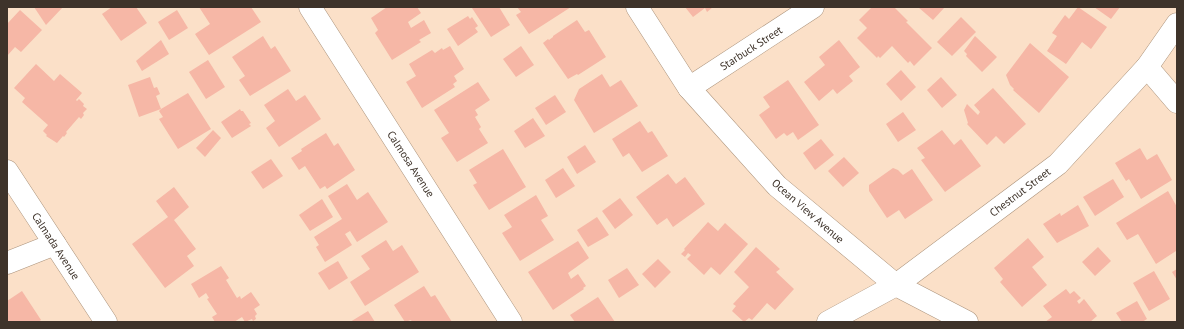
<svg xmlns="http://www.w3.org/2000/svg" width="1184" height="329" font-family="'PT Sans',sans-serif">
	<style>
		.building { fill: #f6b7a6 }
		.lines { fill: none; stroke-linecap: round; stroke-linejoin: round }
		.minor-casing { stroke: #ac947d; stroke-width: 23 }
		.minor { stroke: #fff; stroke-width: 22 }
		.labels { text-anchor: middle; stroke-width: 4; stroke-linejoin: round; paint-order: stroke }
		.street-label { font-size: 11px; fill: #3e332a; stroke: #fff }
	</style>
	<rect width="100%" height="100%" fill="#fbe0c8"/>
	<g class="building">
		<path d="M 34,7 L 63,7 L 46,25 Z"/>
		<path d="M 112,7 L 136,7 L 147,23 L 121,41 L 102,14 Z"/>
		<path d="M 199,7 L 251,7 L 261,22 L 209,55 L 195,34 L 210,24 Z"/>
		<path d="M 387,7 L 417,7 L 421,13 L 408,22 L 411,28 L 424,20 L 431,33 L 419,40 L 421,42 L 392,60 L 375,33 L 378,30 L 371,18 Z"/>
		<path d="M 474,7 L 499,7 L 510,25 L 491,37 L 472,8 Z"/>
		<path d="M 517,7 L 571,7 L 529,34 L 516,15 L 521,12 Z"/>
		<path d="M 685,7 L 713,7 L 707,12 L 705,8 L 693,17 Z"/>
		<path d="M 872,7 L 894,7 L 908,21 L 906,22 L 932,48 L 914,66 L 910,61 L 908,63 L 892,46 L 880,58 L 878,56 L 877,58 L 857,38 L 867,28 L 859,20 Z"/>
		<path d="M 918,7 L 945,7 L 933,20 Z"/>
		<path d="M 1078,7 L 1107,27 L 1091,49 L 1082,42 L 1066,64 L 1047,51 L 1057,36 L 1052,33 L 1065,15 L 1069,19 Z"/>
		<path d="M 1094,7 L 1120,7 L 1111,19 Z"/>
		<path d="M 20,10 L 42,30 L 21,52 L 15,47 L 7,56 L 7,24 Z"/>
		<path d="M 177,10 L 188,28 L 169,40 L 158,22 Z"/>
		<path d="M 468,16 L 470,19 L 472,17 L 478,26 L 475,28 L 478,32 L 458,46 L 447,29 Z"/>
		<path d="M 961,17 L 976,32 L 952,56 L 937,42 Z"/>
		<path d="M 577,20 L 585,32 L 589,30 L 606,57 L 578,75 L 577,74 L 568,79 L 543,43 L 548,39 L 549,40 L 553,37 L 553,36 Z"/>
		<path d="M 263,36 L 271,49 L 275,46 L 291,71 L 250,96 L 239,80 L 245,76 L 232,57 Z"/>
		<path d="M 975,36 L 997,57 L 982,72 L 966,56 L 967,54 L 964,51 Z"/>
		<path d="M 161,40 L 169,54 L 142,71 L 136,61 Z"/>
		<path d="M 839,40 L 860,67 L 849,76 L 853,81 L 837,94 L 833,89 L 819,101 L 804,82 L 825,65 L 819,57 Z"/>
		<path d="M 1030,43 L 1069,77 L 1039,113 L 1013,90 L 1014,89 L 1010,85 L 1006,75 Z"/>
		<path d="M 450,46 L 464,69 L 454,76 L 457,81 L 453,84 L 455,87 L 422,108 L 406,82 L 416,76 L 409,64 L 432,50 L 435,53 L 442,48 L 443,50 Z"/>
		<path d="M 521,46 L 534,65 L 516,77 L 503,59 Z"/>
		<path d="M 208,60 L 225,87 L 206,99 L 189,72 Z"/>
		<path d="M 36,64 L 54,81 L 60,74 L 82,93 L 76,100 L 77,101 L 79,99 L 84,104 L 83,106 L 87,109 L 83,113 L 84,115 L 81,119 L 79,117 L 66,132 L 67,133 L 64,137 L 63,136 L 57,143 L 46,136 L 47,135 L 43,131 L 48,125 L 22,102 L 25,98 L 14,88 Z"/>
		<path d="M 901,70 L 916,87 L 901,101 L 886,84 Z"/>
		<path d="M 602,74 L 610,87 L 621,80 L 638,106 L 594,133 L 574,100 L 579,89 Z"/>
		<path d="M 150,77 L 154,88 L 157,87 L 160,94 L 156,96 L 161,109 L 188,93 L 211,129 L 178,149 L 159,119 L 163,117 L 159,111 L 161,109 L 139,117 L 128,85 Z"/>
		<path d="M 941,77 L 957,95 L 942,108 L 927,90 Z"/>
		<path d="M 788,80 L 819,125 L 798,140 L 793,132 L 787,136 L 784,133 L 776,139 L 759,115 L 770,107 L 763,97 Z"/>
		<path d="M 478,82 L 490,100 L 475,110 L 478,115 L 475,117 L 481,127 L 479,129 L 488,143 L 457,162 L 441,138 L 449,133 L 434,110 Z"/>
		<path d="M 993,88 L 1026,124 L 1004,144 L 996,136 L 987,145 L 967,124 L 968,123 L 964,110 L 967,104 L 978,115 L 980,112 L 974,105 Z"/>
		<path d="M 288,89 L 296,101 L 305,95 L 321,119 L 279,147 L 266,128 L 275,121 L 264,105 Z"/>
		<path d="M 555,95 L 566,112 L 546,125 L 535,108 Z"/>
		<path d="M 240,109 L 241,111 L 243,111 L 251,123 L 249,124 L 251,126 L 232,138 L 221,122 Z"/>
		<path d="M 903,112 L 916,130 L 898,142 L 886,124 Z"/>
		<path d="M 533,118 L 545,136 L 525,148 L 514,131 Z"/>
		<path d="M 640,121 L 648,133 L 652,131 L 668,156 L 642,172 L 629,153 L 623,157 L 612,139 Z"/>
		<path d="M 213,130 L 221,138 L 205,157 L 196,148 Z"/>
		<path d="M 942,130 L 954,145 L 961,139 L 981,166 L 945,192 L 921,160 L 925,158 L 917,148 Z"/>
		<path d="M 326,133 L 334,146 L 338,143 L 355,170 L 327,189 L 325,186 L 320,189 L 305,166 L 299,170 L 291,158 L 302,151 L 301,149 Z"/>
		<path d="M 821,139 L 834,155 L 815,170 L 803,153 Z"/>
		<path d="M 585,145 L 596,162 L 577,174 L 567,157 Z"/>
		<path d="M 1140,148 L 1147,160 L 1157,154 L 1172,180 L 1141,199 L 1129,179 L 1126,181 L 1115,163 Z"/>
		<path d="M 503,149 L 526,187 L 489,210 L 473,185 L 477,183 L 469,170 Z"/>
		<path d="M 844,157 L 859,173 L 843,187 L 828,171 Z"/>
		<path d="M 271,159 L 283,176 L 263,189 L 251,172 Z"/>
		<path d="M 563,168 L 575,186 L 556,198 L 545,180 Z"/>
		<path d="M 893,168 L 898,170 L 903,175 L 912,169 L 933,200 L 905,219 L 899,210 L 887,218 L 869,191 L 869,185 Z"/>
		<path d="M 668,174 L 676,184 L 685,177 L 705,204 L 673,227 L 667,218 L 657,225 L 636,197 Z"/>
		<path d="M 1113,179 L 1124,197 L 1095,216 L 1083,197 Z"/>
		<path d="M 347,184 L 357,200 L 368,192 L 388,222 L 357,242 L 350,231 L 345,234 L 352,245 L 325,262 L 316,247 L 319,245 L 314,237 L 342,219 L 328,196 Z"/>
		<path d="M 174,187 L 189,207 L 174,220 L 196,249 L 187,256 L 194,266 L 165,288 L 132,244 L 168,217 L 156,201 Z"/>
		<path d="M 1168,191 L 1177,207 L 1177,253 L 1176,251 L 1156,264 L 1138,234 L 1127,240 L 1116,223 Z"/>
		<path d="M 536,195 L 548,216 L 541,220 L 554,240 L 520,261 L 502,233 L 512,227 L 504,215 Z"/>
		<path d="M 620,198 L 633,215 L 615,229 L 602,211 Z"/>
		<path d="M 322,199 L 333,217 L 310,231 L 299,215 Z"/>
		<path d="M 1078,205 L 1089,226 L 1057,243 L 1043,224 L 1060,213 L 1061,216 Z"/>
		<path d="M 597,217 L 609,235 L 588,247 L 577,230 Z"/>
		<path d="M 708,222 L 718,231 L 725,223 L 748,244 L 720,275 L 711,267 L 704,275 L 687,259 L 691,255 L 688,253 L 685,257 L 681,254 L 685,250 L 684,249 Z"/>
		<path d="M 1028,238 L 1044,257 L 1032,267 L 1047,285 L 1022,307 L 1000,282 L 1003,279 L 994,268 Z"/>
		<path d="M 386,240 L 393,251 L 402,245 L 419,272 L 365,306 L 350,282 L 370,269 L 361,256 Z"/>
		<path d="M 578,241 L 589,258 L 568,273 L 571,279 L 578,274 L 586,286 L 583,288 L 584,289 L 553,310 L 528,272 Z"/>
		<path d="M 756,247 L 780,269 L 776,272 L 794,289 L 775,310 L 767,303 L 752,320 L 749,318 L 744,322 L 732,311 L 736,306 L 733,304 L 749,287 L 734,272 Z"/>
		<path d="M 1098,247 L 1111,261 L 1095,276 L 1082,262 Z"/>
		<path d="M 658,259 L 671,272 L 655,288 L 642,274 Z"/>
		<path d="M 338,261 L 348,278 L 329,290 L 318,273 Z"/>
		<path d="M 221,266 L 229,278 L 226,280 L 237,298 L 240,296 L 241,299 L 251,292 L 260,305 L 254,309 L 257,314 L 255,316 L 256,319 L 253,321 L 252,319 L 245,322 L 242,317 L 234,322 L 215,322 L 212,317 L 217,314 L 207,299 L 209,298 L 206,293 L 199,298 L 191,284 Z"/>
		<path d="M 627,268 L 639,285 L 619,298 L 608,280 Z"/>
		<path d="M 1177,269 L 1177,280 L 1172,272 Z"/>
		<path d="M 1154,271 L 1170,299 L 1149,311 L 1133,283 Z"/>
		<path d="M 424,286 L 431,297 L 435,295 L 452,322 L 412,322 L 411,320 L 405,322 L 394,305 Z"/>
		<path d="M 1066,289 L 1070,294 L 1074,291 L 1081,298 L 1077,301 L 1079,304 L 1084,299 L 1097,316 L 1090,322 L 1045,322 L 1052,317 L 1043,306 Z"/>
		<path d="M 22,291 L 41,320 L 38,322 L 7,322 L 7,301 Z"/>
		<path d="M 598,297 L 615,322 L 575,322 L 570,315 Z"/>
		<path d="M 1137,301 L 1147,319 L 1142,322 L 1122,322 L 1116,313 Z"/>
		<path d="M 368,311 L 375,322 L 350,322 Z"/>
	</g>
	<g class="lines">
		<defs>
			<g id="minor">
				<path d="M 310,7 L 511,322"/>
				<path d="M 637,7 L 689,88 L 777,186 L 896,285 L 967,322"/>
				<path d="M 1147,67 L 1177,102"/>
				<path d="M 689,88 L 813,7"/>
				<path d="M 7,171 L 106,322"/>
				<path d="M 7,263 L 55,244"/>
				<path d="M 828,322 L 896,285 L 1058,164 L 1147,67 L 1177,24"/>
			</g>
		</defs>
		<use href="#minor" class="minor-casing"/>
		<use href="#minor" class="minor"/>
	</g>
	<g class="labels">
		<g class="street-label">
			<text transform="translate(751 48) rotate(-33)" y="4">Starbuck Street</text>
			<text transform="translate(411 164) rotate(57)" y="4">Calmosa Avenue</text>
			<text transform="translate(1020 192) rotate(-37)" y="4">Chestnut Street</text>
			<text transform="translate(808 211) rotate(41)" y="4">Ocean View Avenue</text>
			<text transform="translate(56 246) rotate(57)" y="4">Calmada Avenue</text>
		</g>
	</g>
	<rect width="1184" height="329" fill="none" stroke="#3e332a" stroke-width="16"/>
</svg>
